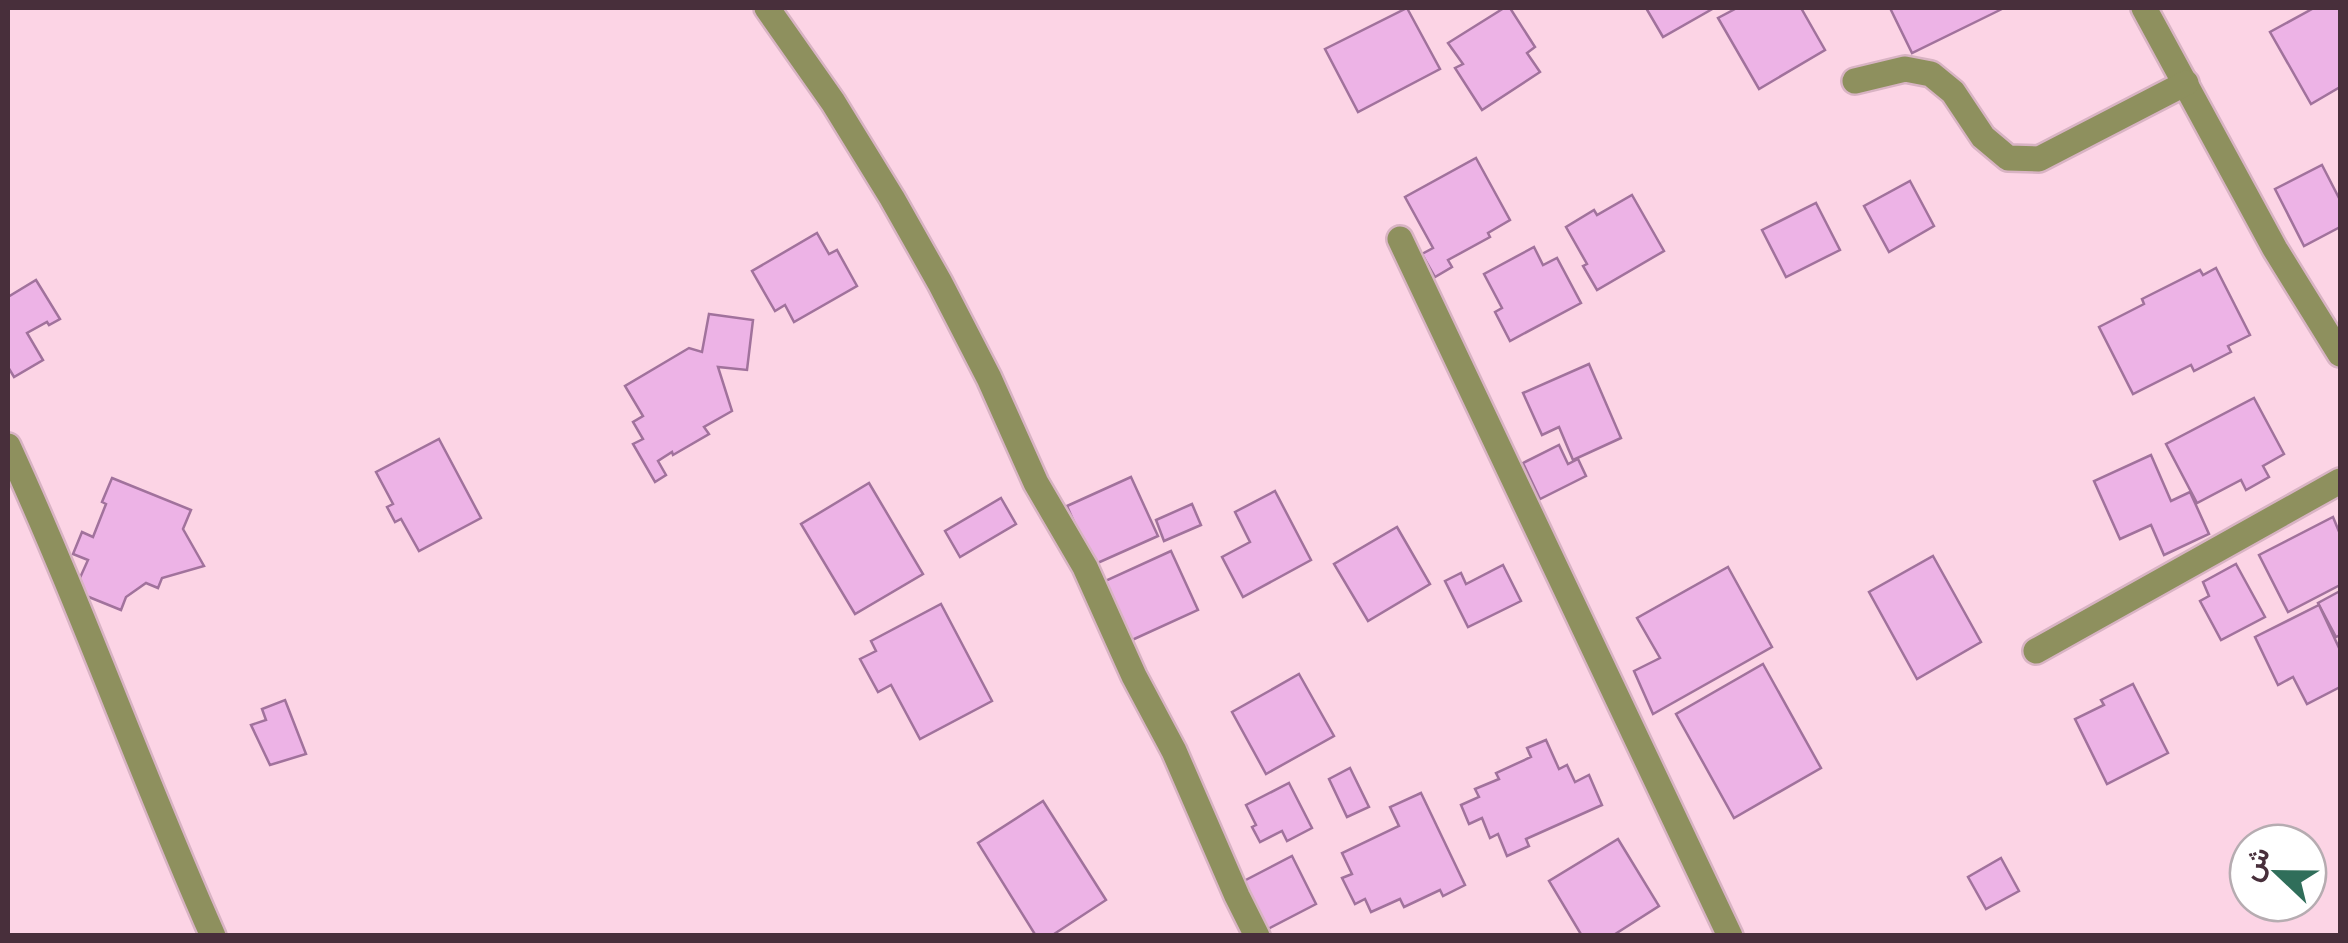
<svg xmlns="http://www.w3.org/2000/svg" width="2348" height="943" font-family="Inter,Vazirmatn,sans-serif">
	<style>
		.building { fill: #edb3e6; stroke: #a1729c; stroke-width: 2.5 }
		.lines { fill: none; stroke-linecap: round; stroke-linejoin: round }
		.minor-casing { stroke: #d8b3c3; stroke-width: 30 }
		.minor { stroke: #8e905e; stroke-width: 25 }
	</style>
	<rect width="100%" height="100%" fill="#fcd4e5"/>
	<g class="building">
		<path d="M 1407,8 L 1440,69 L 1358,112 L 1325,49 Z"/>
		<path d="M 1504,8 L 1510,8 L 1535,47 L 1527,53 L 1540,72 L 1482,110 L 1455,68 L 1463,64 L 1448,43 Z"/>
		<path d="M 1646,8 L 1714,8 L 1663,37 Z"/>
		<path d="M 1737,8 L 1801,8 L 1825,50 L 1759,89 L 1718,18 Z"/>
		<path d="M 1890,8 L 2004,8 L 1912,53 Z"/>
		<path d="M 2314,8 L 2340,8 L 2340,87 L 2311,104 L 2270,32 Z"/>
		<path d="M 1476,158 L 1510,220 L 1488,233 L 1490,237 L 1448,260 L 1452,267 L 1435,277 L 1422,254 L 1433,248 L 1405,197 Z"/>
		<path d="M 2322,165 L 2340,200 L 2340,227 L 2304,246 L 2275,189 Z"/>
		<path d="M 1910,181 L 1934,226 L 1889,252 L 1864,206 Z"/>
		<path d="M 1632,195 L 1664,251 L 1597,290 L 1583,266 L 1587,264 L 1566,227 L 1594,210 L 1597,215 Z"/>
		<path d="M 1816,203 L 1840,250 L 1786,277 L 1762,230 Z"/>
		<path d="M 817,233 L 829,254 L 837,250 L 857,286 L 794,322 L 785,305 L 775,311 L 752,271 Z"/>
		<path d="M 1534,247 L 1543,265 L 1557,258 L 1581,303 L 1510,341 L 1495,312 L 1502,308 L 1484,274 Z"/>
		<path d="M 2216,268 L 2250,335 L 2228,346 L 2231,352 L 2194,371 L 2191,365 L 2133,394 L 2099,327 L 2144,304 L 2142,299 L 2200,270 L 2203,275 Z"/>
		<path d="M 36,280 L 60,319 L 49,325 L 47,322 L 27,333 L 43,360 L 14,377 L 8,367 L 8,297 Z"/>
		<path d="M 709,314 L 753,320 L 747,370 L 718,367 L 732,411 L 704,427 L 709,434 L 673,455 L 672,452 L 658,461 L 666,475 L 655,482 L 633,444 L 643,439 L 633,422 L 643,416 L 625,386 L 689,348 L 702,352 Z"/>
		<path d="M 1589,364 L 1621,438 L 1573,460 L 1559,427 L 1542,435 L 1523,393 Z"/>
		<path d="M 2254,398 L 2284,454 L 2263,466 L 2269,477 L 2246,490 L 2241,480 L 2197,503 L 2166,444 Z"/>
		<path d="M 439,439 L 481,518 L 419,551 L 401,519 L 395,522 L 387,507 L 393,504 L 376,472 Z"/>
		<path d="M 1559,445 L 1568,464 L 1578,459 L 1586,476 L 1540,499 L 1523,463 Z"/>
		<path d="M 2151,455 L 2171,501 L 2190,492 L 2209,534 L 2164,555 L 2151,525 L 2120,539 L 2094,481 Z"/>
		<path d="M 1131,477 L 1158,536 L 1093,565 L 1067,506 Z"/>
		<path d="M 112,478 L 191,510 L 183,529 L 204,566 L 162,578 L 158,588 L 146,583 L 126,597 L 121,610 L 74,591 L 88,560 L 73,554 L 82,532 L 93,537 L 106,504 L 102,502 Z"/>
		<path d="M 869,483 L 923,574 L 855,614 L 801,524 Z"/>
		<path d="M 1275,491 L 1311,560 L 1243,597 L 1222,557 L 1250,542 L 1235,512 Z"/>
		<path d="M 1001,498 L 1016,524 L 960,557 L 945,531 Z"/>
		<path d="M 1192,504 L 1201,525 L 1164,541 L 1156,520 Z"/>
		<path d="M 2333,517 L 2340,534 L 2340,585 L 2288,612 L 2259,555 Z"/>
		<path d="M 1397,527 L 1430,584 L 1368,621 L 1334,564 Z"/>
		<path d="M 1171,551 L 1198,610 L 1132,640 L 1105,581 Z"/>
		<path d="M 1933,556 L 1981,642 L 1917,679 L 1869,592 Z"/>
		<path d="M 2236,564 L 2265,617 L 2221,640 L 2200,601 L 2209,596 L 2203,582 Z"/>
		<path d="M 1503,565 L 1521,601 L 1468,627 L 1445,581 L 1461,573 L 1466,584 Z"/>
		<path d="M 1728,567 L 1772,647 L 1653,714 L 1634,671 L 1660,658 L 1637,618 Z"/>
		<path d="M 2340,591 L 2340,635 L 2336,637 L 2318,603 Z"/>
		<path d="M 941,604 L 992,701 L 920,739 L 891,685 L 878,692 L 860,659 L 876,651 L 871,641 Z"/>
		<path d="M 2319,605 L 2340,650 L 2340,687 L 2307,704 L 2293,677 L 2278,685 L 2255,637 Z"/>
		<path d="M 1763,664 L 1821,768 L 1734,818 L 1676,714 Z"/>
		<path d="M 1299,674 L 1334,736 L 1266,774 L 1232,712 Z"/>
		<path d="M 2133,684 L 2168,753 L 2107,784 L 2075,719 L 2104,705 L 2101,700 Z"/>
		<path d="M 285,700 L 306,754 L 270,765 L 251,725 L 266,720 L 262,709 Z"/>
		<path d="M 1546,740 L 1559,769 L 1567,765 L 1575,782 L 1589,775 L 1602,805 L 1526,839 L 1529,846 L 1507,856 L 1498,834 L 1490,838 L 1482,818 L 1469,824 L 1461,805 L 1479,797 L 1475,789 L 1499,779 L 1496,773 L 1531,757 L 1527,748 Z"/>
		<path d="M 1350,768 L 1369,807 L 1347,817 L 1329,779 Z"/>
		<path d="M 1289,783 L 1312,828 L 1287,841 L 1282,831 L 1260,842 L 1252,827 L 1256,825 L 1246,805 Z"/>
		<path d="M 1421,793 L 1465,885 L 1443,896 L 1440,890 L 1404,907 L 1400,899 L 1371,912 L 1365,899 L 1355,904 L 1342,878 L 1352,874 L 1342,853 L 1399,826 L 1390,807 Z"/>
		<path d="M 1043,801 L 1106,900 L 1051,936 L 1036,936 L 978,843 Z"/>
		<path d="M 1618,839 L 1659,906 L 1612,936 L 1582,936 L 1549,881 Z"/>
		<path d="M 1292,856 L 1316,904 L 1264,931 L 1240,883 Z"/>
		<path d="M 2001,858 L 2019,891 L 1986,909 L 1968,877 Z"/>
	</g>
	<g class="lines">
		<defs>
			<g id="minor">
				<path d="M 767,8 L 833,102 L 892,198 L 940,283 L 989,378 L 1036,483 L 1085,567 L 1134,676 L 1174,751 L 1237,896 L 1257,936"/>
				<path d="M 2144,8 L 2275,249 L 2340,354"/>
				<path d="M 1855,81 L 1905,69 L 1931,74 L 1953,92 L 1983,137 L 2008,158 L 2039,159 L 2186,83"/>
				<path d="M 1400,239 L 1730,936"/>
				<path d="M 8,446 C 82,607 141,774 213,936"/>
				<path d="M 2036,651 L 2340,481"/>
			</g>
		</defs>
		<use href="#minor" class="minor-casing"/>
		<use href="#minor" class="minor"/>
	</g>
	<rect width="2348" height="943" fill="none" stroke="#482f3b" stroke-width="20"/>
	<g transform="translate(2278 873) rotate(292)"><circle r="48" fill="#ffffff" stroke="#b6acb1" stroke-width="2.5"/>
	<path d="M0-8L18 38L0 25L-18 38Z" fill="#306e5a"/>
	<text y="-15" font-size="28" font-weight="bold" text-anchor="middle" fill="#482f3b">ش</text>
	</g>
</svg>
